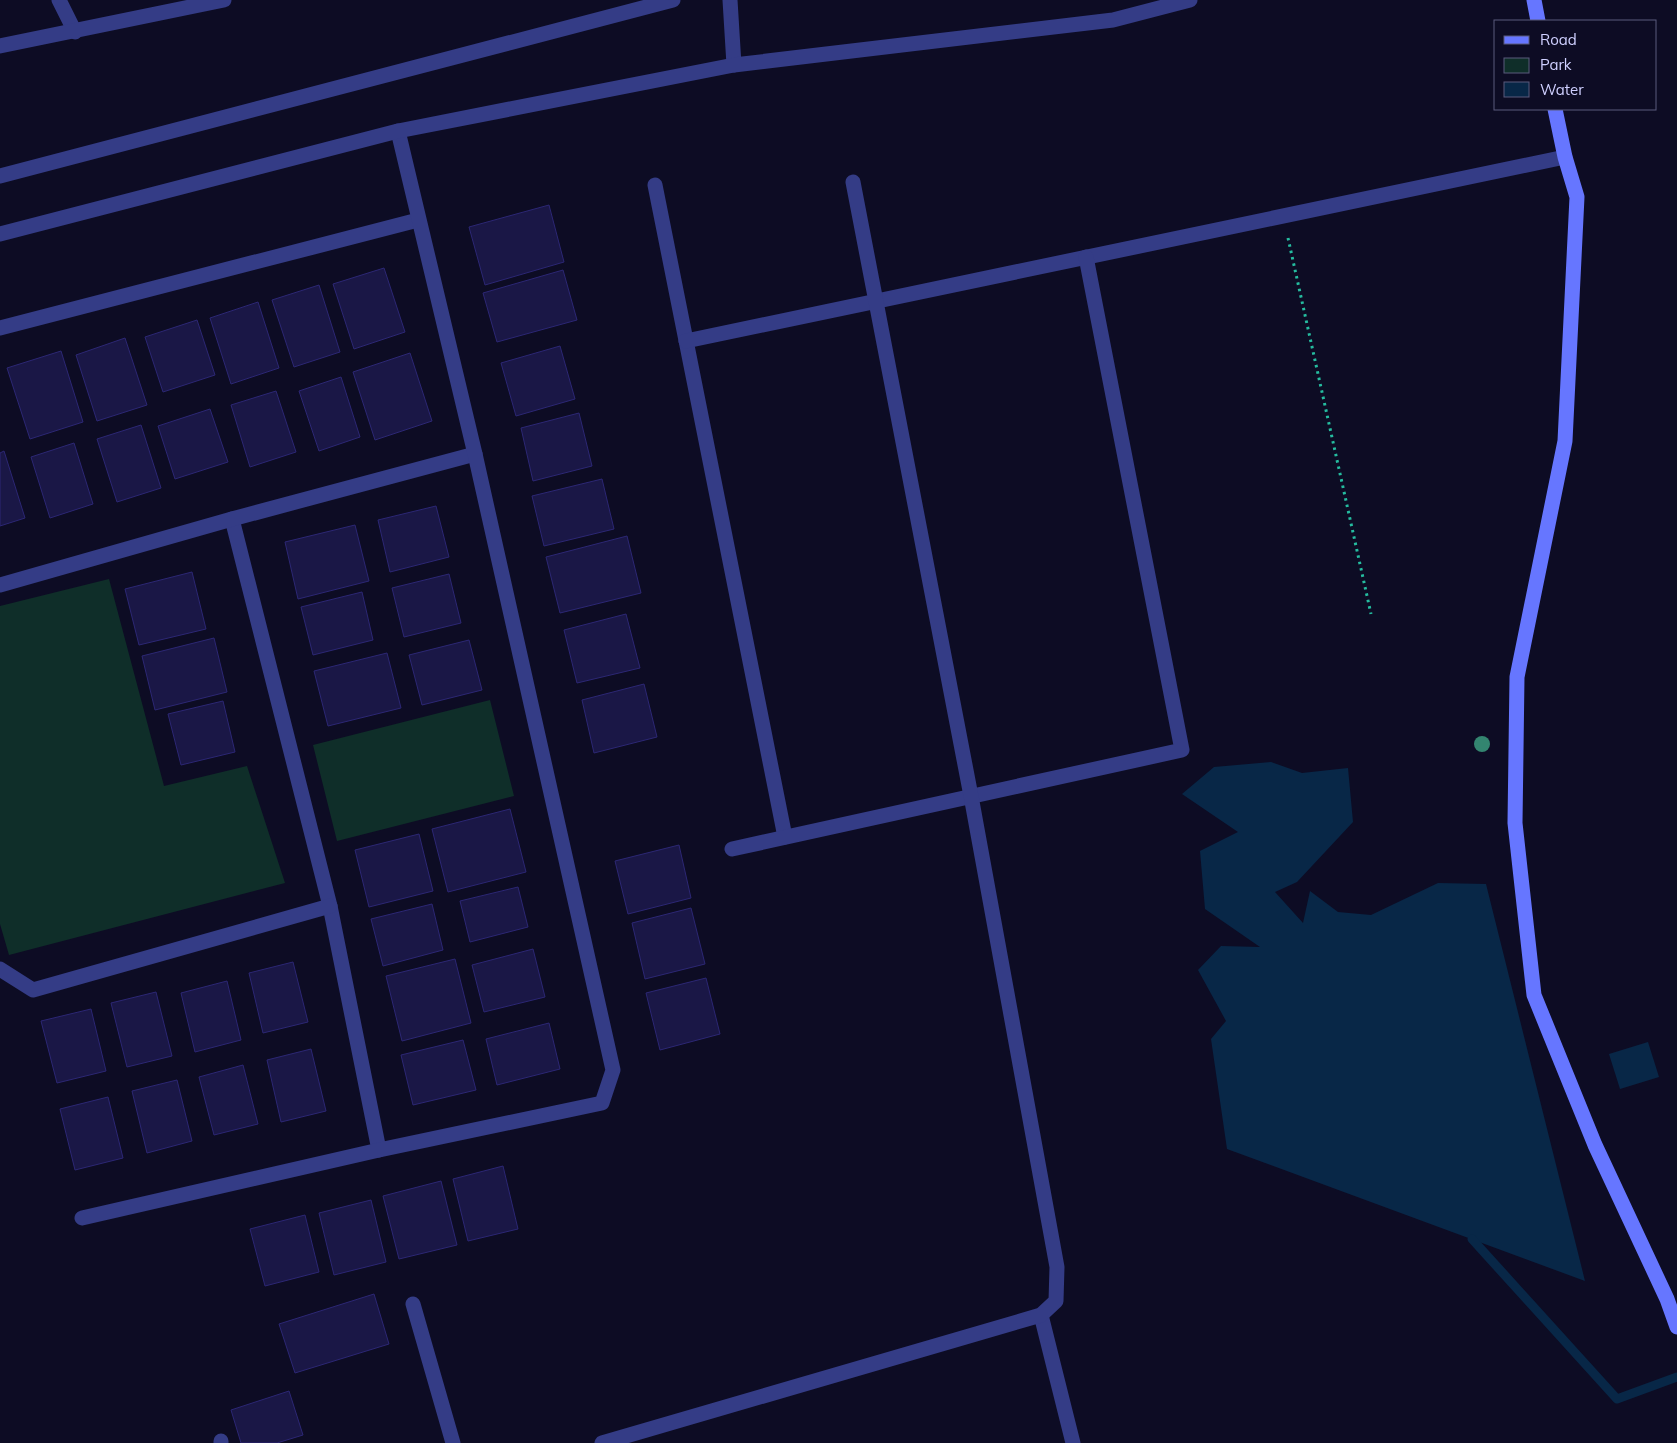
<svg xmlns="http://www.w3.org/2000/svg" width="1677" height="1443" font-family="Mulish,sans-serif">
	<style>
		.green { fill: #0f2e29 }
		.water { fill: #082747 }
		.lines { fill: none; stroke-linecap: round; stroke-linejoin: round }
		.stream { stroke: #082747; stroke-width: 9 }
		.building { fill: #1a1746; stroke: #2c2774 }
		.path { stroke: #25bc9f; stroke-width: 3; stroke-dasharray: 2.5 4; stroke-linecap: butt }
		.lane { stroke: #343c86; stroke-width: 15 }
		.street { stroke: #343c86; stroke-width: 15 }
		.secondary { stroke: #6676ff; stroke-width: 15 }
		.tree { fill: #338570 }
	</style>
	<rect width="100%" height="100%" fill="#0d0c24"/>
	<g class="green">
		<path d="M 109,579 L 164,786 L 247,766 L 285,883 L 9,955 L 0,924 L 0,606 Z"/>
		<path d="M 490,700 L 514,796 L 337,841 L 313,745 Z"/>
	</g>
	<g class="water">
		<path d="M 1271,762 L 1302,773 L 1348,768 L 1353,822 L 1297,882 L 1275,892 L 1303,923 L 1310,891 L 1338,912 L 1371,915 L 1438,883 L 1486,884 L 1585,1281 L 1227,1149 L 1211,1039 L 1226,1021 L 1198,970 L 1221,946 L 1260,947 L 1205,909 L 1200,851 L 1238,832 L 1182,794 L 1214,767 Z"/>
		<path d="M 1648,1042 L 1659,1077 L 1620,1089 L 1609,1054 Z"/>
	</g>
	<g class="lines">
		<path class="stream" d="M 1472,1239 L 1617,1399 L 1677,1377"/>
	</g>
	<g class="building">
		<path d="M 549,205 L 564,262 L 485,285 L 469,227 Z"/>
		<path d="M 384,268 L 405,332 L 354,349 L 333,284 Z"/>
		<path d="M 563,270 L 577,320 L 497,342 L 483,293 Z"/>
		<path d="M 319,285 L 340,352 L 294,367 L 272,300 Z"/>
		<path d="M 258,302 L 279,368 L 231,384 L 210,318 Z"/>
		<path d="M 197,320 L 215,375 L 163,392 L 145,337 Z"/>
		<path d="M 125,338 L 147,405 L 97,421 L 76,355 Z"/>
		<path d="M 560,346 L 575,399 L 516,416 L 501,363 Z"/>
		<path d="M 61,351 L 83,422 L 30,439 L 7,368 Z"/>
		<path d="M 410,353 L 432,421 L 375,440 L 353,372 Z"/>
		<path d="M 341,377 L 360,437 L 319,451 L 299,391 Z"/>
		<path d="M 276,391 L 296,452 L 250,467 L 231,405 Z"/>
		<path d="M 210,409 L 228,462 L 175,479 L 158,426 Z"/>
		<path d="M 579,413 L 592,466 L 533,481 L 521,428 Z"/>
		<path d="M 141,425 L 161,488 L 117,502 L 97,439 Z"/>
		<path d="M 74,443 L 93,504 L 50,518 L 31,457 Z"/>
		<path d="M 4,451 L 25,518 L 0,526 L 0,453 Z"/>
		<path d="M 602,479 L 614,529 L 544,546 L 532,496 Z"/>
		<path d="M 436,506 L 449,557 L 390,572 L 378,520 Z"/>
		<path d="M 355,525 L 369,581 L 298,599 L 285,542 Z"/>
		<path d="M 627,536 L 641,593 L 560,613 L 546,557 Z"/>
		<path d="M 192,572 L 206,629 L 139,645 L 125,589 Z"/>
		<path d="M 449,574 L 461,623 L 404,637 L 392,588 Z"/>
		<path d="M 362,592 L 373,640 L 313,655 L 301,607 Z"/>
		<path d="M 626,614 L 640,668 L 577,683 L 564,630 Z"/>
		<path d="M 214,638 L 227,692 L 155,710 L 142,656 Z"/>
		<path d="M 469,640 L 482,690 L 422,705 L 409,655 Z"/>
		<path d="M 387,653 L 401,708 L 328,726 L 314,671 Z"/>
		<path d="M 644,684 L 657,737 L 594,753 L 582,700 Z"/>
		<path d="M 223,701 L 235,752 L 181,765 L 168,714 Z"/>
		<path d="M 510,809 L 526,872 L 448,892 L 432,829 Z"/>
		<path d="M 419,834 L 433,891 L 369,907 L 355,850 Z"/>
		<path d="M 679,845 L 691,898 L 628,914 L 615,861 Z"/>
		<path d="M 518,887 L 528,927 L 470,942 L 460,901 Z"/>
		<path d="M 432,904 L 443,950 L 383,966 L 371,919 Z"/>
		<path d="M 691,908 L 705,964 L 645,979 L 632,923 Z"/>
		<path d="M 533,949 L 545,997 L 484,1012 L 472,965 Z"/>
		<path d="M 455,959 L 471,1023 L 402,1041 L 386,976 Z"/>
		<path d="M 293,962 L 308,1022 L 263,1033 L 249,973 Z"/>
		<path d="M 706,978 L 720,1034 L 660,1050 L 646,993 Z"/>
		<path d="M 227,981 L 241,1040 L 195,1052 L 181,993 Z"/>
		<path d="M 156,992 L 172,1056 L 127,1067 L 111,1003 Z"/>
		<path d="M 91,1009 L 106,1071 L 57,1083 L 41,1021 Z"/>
		<path d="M 549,1023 L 560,1069 L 497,1085 L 486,1039 Z"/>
		<path d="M 463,1040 L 476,1090 L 413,1105 L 401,1055 Z"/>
		<path d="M 311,1049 L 326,1111 L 281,1122 L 267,1060 Z"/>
		<path d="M 243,1065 L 258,1124 L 214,1135 L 199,1077 Z"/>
		<path d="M 177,1080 L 192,1141 L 147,1153 L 132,1091 Z"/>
		<path d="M 108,1097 L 123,1158 L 75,1170 L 60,1109 Z"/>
		<path d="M 503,1166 L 518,1229 L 468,1241 L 453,1179 Z"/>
		<path d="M 441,1181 L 457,1245 L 399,1259 L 383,1196 Z"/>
		<path d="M 371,1200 L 386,1262 L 334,1275 L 319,1213 Z"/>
		<path d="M 305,1215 L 319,1272 L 265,1286 L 250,1229 Z"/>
		<path d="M 374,1294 L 389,1344 L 295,1373 L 279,1324 Z"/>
		<path d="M 289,1391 L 303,1435 L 277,1443 L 241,1443 L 231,1410 Z"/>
	</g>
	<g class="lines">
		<path class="path" d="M 1288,238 L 1371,614"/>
		<g class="lane">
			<path d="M 59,0 L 75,32"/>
			<path d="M 0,46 L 224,0"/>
			<path d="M 0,328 L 418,220"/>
			<path d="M 232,519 L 330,906 L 379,1150"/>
			<path d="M 0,585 L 232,519 L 475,454"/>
			<path d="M 0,969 L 33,990 L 330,906"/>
			<path d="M 82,1218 L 379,1150 L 602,1103 L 613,1070 L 475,454 L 398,131"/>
		</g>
		<g class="street">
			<path d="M 730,0 L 734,65"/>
			<path d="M 0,176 L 673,0"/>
			<path d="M 655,185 L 785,837"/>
			<path d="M 0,234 L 398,131 L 734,65 L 1113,20 L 1190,0"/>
			<path d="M 686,341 L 1565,157"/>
			<path d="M 732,849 L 1182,750 L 1086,257"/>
			<path d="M 413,1304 L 453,1443"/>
			<path d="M 1041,1315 L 1073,1443"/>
			<path d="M 221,1441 L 221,1443"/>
			<path d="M 602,1443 L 1041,1315 L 1056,1301 L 1057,1267 L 971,796 L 853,182"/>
		</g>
		<g class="secondary">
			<path d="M 1534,0 L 1538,21"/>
			<path d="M 1555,109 L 1565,157 L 1577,197 L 1565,441 L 1517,677 L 1515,823 L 1534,995 L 1595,1145 L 1667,1299 L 1677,1327"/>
		</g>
	</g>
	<circle class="tree" cx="1482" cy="744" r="8"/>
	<rect x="1494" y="20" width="162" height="90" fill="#0d0c24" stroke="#5b5a7c"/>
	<rect x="1504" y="36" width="25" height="8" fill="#6676ff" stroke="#5b5a7c"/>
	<text x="1540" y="45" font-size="15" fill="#cfd0ff">Road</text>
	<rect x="1504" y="58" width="25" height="15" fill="#0f2e29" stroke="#5b5a7c"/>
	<text x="1540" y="70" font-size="15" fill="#cfd0ff">Park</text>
	<rect x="1504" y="82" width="25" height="15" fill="#082747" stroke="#5b5a7c"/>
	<text x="1540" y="95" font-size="15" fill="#cfd0ff">Water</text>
</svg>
